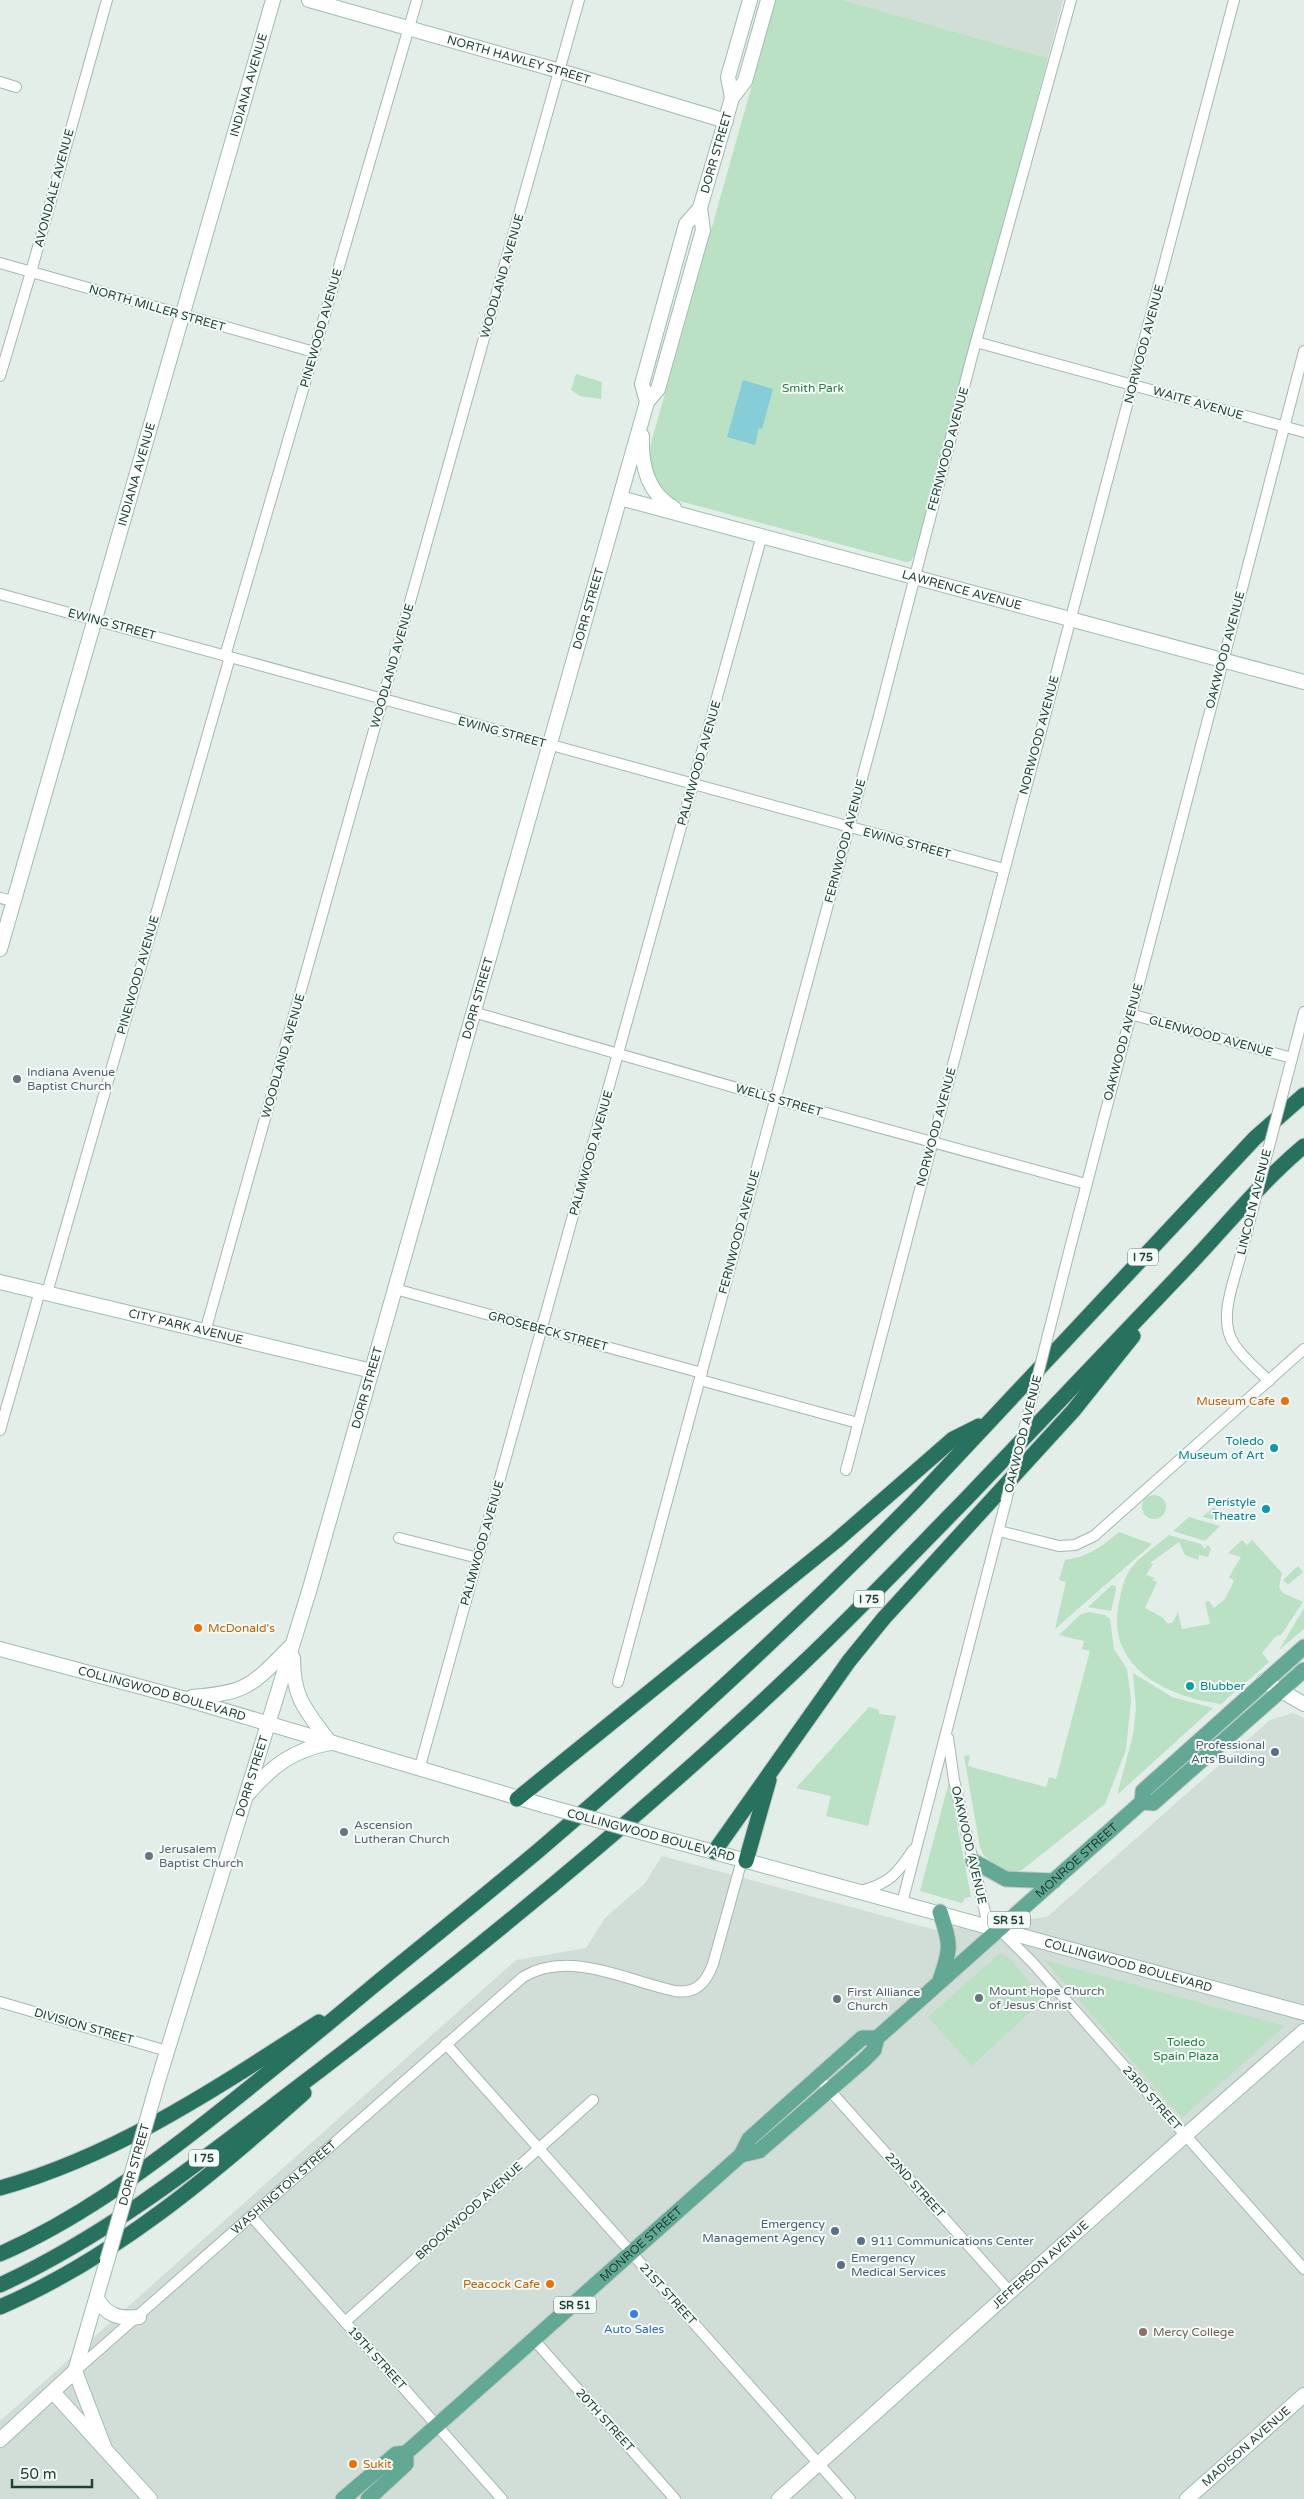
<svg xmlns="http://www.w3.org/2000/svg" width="1304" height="2499" font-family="'Varela Round',sans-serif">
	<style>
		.built { fill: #d1ded7 }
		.green { fill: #bae1c3 }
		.water { fill: #85ced8 }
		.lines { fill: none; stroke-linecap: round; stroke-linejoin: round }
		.street-casing { stroke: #a5b7b0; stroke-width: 12 }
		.secondary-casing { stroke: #a0bbb0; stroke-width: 16 }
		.primary-casing { stroke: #c1cac7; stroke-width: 17 }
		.highway-casing { stroke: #c1cac7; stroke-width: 17 }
		.street { stroke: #fff; stroke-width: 10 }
		.secondary { stroke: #fff; stroke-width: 14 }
		.primary { stroke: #63a894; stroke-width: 15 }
		.highway { stroke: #29715f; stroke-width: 15 }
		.street-bridge-casing { stroke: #a5b7b0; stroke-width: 12; stroke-linecap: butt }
		.secondary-bridge-casing { stroke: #a0bbb0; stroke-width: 16; stroke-linecap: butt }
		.street-bridge { stroke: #fff; stroke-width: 10 }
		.secondary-bridge { stroke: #fff; stroke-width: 14 }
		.worship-dot { fill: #6b7280; stroke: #f4faf7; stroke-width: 2 }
		.food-dot { fill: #e8710a; stroke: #f4faf7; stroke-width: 2 }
		.culture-dot { fill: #0f9aa8; stroke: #f4faf7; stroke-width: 2 }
		.service-dot { fill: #5c6f8a; stroke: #f4faf7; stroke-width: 2 }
		.shop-dot { fill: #3f7fe0; stroke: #f4faf7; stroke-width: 2 }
		.education-dot { fill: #8d6e63; stroke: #f4faf7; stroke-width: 2 }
		.labels { text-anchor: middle; stroke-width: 4; stroke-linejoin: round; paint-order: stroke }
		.shield { fill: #f4faf7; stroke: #607871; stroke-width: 1 }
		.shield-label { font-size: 11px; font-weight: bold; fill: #204137 }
		.street-label { font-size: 12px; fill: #204137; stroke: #f4faf7 }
		.park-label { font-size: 12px; fill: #267d44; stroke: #f4faf7 }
		.worship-label { font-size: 12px; fill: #5b616d; stroke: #f4faf7; text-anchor: start }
		.food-label { font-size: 12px; fill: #c56008; stroke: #f4faf7; text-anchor: end }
		.culture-label { font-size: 12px; fill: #0d838f; stroke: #f4faf7; text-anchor: end }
		.service-label { font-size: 12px; fill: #4e5e75; stroke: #f4faf7; text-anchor: end }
		.shop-label { font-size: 12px; fill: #366cbe; stroke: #f4faf7 }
		.education-label { font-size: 12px; fill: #785e54; stroke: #f4faf7; text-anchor: start }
	</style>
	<rect width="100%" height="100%" fill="#e3eee9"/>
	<g class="built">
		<path d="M 843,0 L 1063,0 L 1048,58 Z"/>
		<path d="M 1293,1713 L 1304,1718 L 1304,2499 L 0,2499 L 0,2421 L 516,1960 L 586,1948 L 605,1918 L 645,1883 L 662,1856 L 936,1930 L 1047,1917 L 1270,1720 Z"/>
	</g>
	<g class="green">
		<path d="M 776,0 L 843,0 L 1048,58 L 915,553 L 911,561 L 906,562 L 676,500 C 654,488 647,466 651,443 Z"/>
		<path d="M 576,374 L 602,382 L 601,399 L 580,396 L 571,390 Z"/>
		<circle cx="1154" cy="1507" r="12"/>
		<path d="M 1214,1507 L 1226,1522 L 1202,1517 Z"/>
		<path d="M 1189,1517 L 1220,1526 L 1205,1541 L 1173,1531 Z"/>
		<path d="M 1119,1532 L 1152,1544 L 1055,1629 L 1066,1582 L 1059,1580 L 1065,1560 C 1088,1557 1101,1547 1119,1532 Z"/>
		<path d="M 1169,1535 L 1201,1544 L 1204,1549 L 1208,1545 L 1211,1549 L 1208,1557 L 1199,1555 L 1198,1560 L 1185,1555 L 1179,1542 L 1150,1563 L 1153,1564 L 1146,1575 L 1155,1578 L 1152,1580 L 1157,1582 L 1145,1608 L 1162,1617 L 1168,1624 L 1173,1622 L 1178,1612 L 1182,1629 L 1210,1624 L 1205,1602 L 1209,1601 L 1214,1608 L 1225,1599 L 1234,1581 L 1229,1577 L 1241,1557 L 1228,1553 L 1242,1540 L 1247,1545 L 1252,1540 L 1282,1573 L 1279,1587 L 1283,1593 L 1303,1602 L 1281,1635 L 1276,1636 L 1262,1653 L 1269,1662 L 1221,1704 C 1167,1697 1105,1667 1119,1603 C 1121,1592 1124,1576 1132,1567 C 1142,1555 1157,1545 1169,1535 Z"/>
		<path d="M 1298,1566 L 1303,1572 L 1288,1585 L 1283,1580 Z"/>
		<path d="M 1112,1585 L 1116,1586 L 1116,1590 L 1111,1611 L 1088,1607 Z"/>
		<path d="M 1304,1608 L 1304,1629 L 1279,1650 Z"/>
		<path d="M 1089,1612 L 1105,1615 L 1110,1619 L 1114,1649 L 1127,1669 L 1131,1700 L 1126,1750 L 1105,1804 L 1022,1870 L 1011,1872 L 1000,1868 L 984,1856 L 980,1847 L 964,1756 L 970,1755 L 968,1766 L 1046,1787 L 1049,1777 L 1056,1779 L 1090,1651 L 1082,1649 L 1084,1641 L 1059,1635 L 1081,1614 Z"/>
		<path d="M 1133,1673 L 1172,1697 L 1213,1708 L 1117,1795 L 1133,1735 L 1136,1708 Z"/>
		<path d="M 869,1707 L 879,1710 L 879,1714 L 896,1716 L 868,1826 L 826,1816 L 831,1796 L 796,1788 Z"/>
		<path d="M 949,1782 L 971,1897 L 965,1898 L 962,1903 L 920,1891 Z"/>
		<path d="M 1000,1953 L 1009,1958 L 1044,1999 L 972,2066 L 928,2017 Z"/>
		<path d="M 1044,1960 L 1285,2026 L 1182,2118 Z"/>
	</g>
	<path class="water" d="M 743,380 L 773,389 L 762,429 L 759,428 L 755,445 L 727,437 Z"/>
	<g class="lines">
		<defs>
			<g id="street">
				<path d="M 0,82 L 16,87"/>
				<path d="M 0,263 L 314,352"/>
				<path d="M 976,342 L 1304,432"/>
				<path d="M 0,376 L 31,272 L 107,0"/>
				<path d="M 0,594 L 1004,869"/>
				<path d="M 225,656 L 417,0"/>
				<path d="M 0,898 L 14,901"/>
				<path d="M 473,1012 L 775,1099 L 1086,1184"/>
				<path d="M 1130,1014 L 1292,1058"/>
				<path d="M 1286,1081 L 1304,1012"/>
				<path d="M 1069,1252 L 1304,351"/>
				<path d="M 1240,1258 C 1233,1284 1218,1320 1234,1344 C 1243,1358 1257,1369 1269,1381"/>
				<path d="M 395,1289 L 702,1373"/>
				<path d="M 47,1293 L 230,657"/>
				<path d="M 205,1332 L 579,0"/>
				<path d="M 700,1380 L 858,1423"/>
				<path d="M 0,1430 L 40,1291"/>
				<path d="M 846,1470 L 1234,0"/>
				<path d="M 999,1531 L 1059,1546 L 1075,1545 L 1094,1536 L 1304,1349"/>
				<path d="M 399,1538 L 478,1558"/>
				<path d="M 618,1682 L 877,723 L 971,360 L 1071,0"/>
				<path d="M 948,1738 L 954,1780 L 988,1925"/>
				<path d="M 419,1770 L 762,535"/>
				<path d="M 860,1891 C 889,1884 897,1874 913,1850"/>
				<path d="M 902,1903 L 1006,1501"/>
				<path d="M 1001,1931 L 1032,1962 L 1304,2269"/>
				<path d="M 0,2002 L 167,2051"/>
				<path d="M 446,2044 L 850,2499"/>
				<path d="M 825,2085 L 1011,2293"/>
				<path d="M 252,2217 L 502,2499"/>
				<path d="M 345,2322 L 593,2100"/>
				<path d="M 535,2341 L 675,2499"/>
				<path id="s1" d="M 75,2371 L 523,1977 C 570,1949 627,1981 675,1991 C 696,1994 706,1983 713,1964 L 742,1860"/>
			</g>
			<g id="secondary">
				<path id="s2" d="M 309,0 L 560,71 L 726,121"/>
				<path d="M 732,98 L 728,77 L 750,0"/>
				<path d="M 647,402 L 642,384 L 686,224 L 700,208"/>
				<path d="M 642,436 C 641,465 647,493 674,508"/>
				<path id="s3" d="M 620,498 L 1304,682"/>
				<path id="s4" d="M 0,949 L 273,0"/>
				<path id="s5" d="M 0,1282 L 372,1371"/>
				<path id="s6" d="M 0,1649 L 182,1698 L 546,1806"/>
				<path d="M 1264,1681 L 1304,1704"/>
				<path d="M 192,1697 C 248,1693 252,1685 290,1647"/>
				<path d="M 248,1794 C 272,1766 293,1750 330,1743 C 307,1711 293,1700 293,1658"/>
				<path id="s7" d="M 644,1833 L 1304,2013"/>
				<path id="s8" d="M 158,2081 L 310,1588 L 647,402 L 658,389 L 703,230 L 700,208 L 732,98 L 745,81 L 768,0"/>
				<path d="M 97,2298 C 106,2316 120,2319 139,2317"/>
				<path d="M 53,2392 L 150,2499"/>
				<path d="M 0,2440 L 75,2371"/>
				<path d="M 105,2449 L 75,2371 L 107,2261"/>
				<path id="s9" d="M 779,2499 C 954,2343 1127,2185 1304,2031"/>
				<path id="s10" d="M 1187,2499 L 1304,2395"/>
			</g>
			<g id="primary">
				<path d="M 1142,1802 L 1143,1791 L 1304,1647"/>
				<path d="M 1142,1802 L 1153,1803 L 1304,1670"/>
				<path d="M 973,1861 L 1006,1879 L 1054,1881"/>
				<path d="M 940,1912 C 951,1944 951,1949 940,1980"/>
				<path id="s11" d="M 741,2155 L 759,2151 L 864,2060 L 874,2050 L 877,2038 L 1142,1802"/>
				<path id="s12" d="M 343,2499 L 396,2454 L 406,2453 L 741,2155 L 749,2139 L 862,2038 L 877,2038"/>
				<path d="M 368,2499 L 406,2464 L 406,2453"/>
			</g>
			<g id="highway">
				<path d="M 517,1799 L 836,1541 L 953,1439 L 979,1426"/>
				<path d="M 714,1852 L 849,1661 L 884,1618 L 1073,1411 L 1133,1336"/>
				<path d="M 746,1861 L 769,1780"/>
				<path d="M 0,2188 C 118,2155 218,2087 319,2022"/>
				<path d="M 0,2254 C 75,2221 141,2173 205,2123 C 262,2078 317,2033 372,1987 C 427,1942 483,1897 538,1851 C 668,1740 794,1624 914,1502 L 1255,1138 L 1304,1095"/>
				<path d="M 0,2285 C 117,2231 217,2148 319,2071 C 485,1944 648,1811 800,1666 C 857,1612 911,1555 966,1499 C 1040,1421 1115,1343 1189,1265 C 1227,1225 1262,1181 1304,1146"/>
				<path d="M 0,2307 C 114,2258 212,2175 304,2093"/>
			</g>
		</defs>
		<use href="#street" class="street-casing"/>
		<use href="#secondary" class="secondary-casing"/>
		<use href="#primary" class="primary-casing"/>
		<use href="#highway" class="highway-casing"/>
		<use href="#street" class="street"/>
		<use href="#secondary" class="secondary"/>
		<use href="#primary" class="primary"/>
		<use href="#highway" class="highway"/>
		<defs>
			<g id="street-bridge">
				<path d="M 1240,1258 L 1286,1081"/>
				<path d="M 1006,1501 L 1069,1252"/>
			</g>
			<g id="secondary-bridge">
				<path d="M 546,1806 L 644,1833"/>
				<path id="s13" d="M 107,2261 L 158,2081"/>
			</g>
		</defs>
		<use href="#street-bridge" class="street-bridge-casing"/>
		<use href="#secondary-bridge" class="secondary-bridge-casing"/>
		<use href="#street-bridge" class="street-bridge"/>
		<use href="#secondary-bridge" class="secondary-bridge"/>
	</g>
	<g class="worship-dot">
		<circle cx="17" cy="1079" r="5"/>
		<circle cx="344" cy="1832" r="5"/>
		<circle cx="149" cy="1856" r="5"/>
		<circle cx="979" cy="1998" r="5"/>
		<circle cx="837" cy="1999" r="5"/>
	</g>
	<g class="food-dot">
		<circle cx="1285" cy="1401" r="5"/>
		<circle cx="198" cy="1628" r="5"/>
		<circle cx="550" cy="2284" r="5"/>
		<circle cx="353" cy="2464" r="5"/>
	</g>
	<g class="culture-dot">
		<circle cx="1274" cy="1448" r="5"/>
		<circle cx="1266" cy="1509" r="5"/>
		<circle cx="1190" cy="1686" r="5"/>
	</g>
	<g class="service-dot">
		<circle cx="1275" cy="1752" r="5"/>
		<circle cx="835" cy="2231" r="5"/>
		<circle cx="861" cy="2241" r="5"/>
		<circle cx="841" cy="2265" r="5"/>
	</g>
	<circle class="shop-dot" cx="634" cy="2314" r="5"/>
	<circle class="education-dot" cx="1143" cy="2332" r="5"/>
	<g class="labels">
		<g class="shield">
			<rect x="1128" y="1248.5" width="30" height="17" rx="4"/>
			<rect x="854" y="1590.5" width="30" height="17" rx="4"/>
			<rect x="988" y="1911.5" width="42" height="17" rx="4"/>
			<rect x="189" y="2149.5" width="30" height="17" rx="4"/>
			<rect x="554" y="2296.5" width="42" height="17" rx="4"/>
		</g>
		<g class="shield-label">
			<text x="1143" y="1261">I 75</text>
			<text x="869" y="1603">I 75</text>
			<text x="1009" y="1924">SR 51</text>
			<text x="204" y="2162">I 75</text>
			<text x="575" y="2309">SR 51</text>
		</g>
		<g class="street-label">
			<text dy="4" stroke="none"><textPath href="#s2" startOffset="218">NORTH HAWLEY STREET</textPath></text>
			<text dy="4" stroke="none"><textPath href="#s4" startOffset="899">INDIANA AVENUE</textPath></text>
			<text dy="4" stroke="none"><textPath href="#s8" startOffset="2011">DORR STREET</textPath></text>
			<text transform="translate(54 188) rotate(-75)" y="4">AVONDALE AVENUE</text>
			<text transform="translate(502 276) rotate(-74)" y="4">WOODLAND AVENUE</text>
			<text transform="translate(157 308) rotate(16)" y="4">NORTH MILLER STREET</text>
			<text transform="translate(321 328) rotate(-74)" y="4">PINEWOOD AVENUE</text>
			<text transform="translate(1144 344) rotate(-75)" y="4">NORWOOD AVENUE</text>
			<text transform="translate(1198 403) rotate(16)" y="4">WAITE AVENUE</text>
			<text transform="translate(948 449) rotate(-75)" y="4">FERNWOOD AVENUE</text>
			<text dy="4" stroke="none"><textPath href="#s4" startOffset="494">INDIANA AVENUE</textPath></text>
			<text dy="4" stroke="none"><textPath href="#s3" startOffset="354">LAWRENCE AVENUE</textPath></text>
			<text dy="4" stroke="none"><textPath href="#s8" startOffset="1534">DORR STREET</textPath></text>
			<text transform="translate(112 624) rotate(15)" y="4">EWING STREET</text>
			<text transform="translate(1225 650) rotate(-75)" y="4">OAKWOOD AVENUE</text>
			<text transform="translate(392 666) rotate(-74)" y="4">WOODLAND AVENUE</text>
			<text transform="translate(502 732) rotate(15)" y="4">EWING STREET</text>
			<text transform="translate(1039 735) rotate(-75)" y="4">NORWOOD AVENUE</text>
			<text transform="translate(699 763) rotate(-74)" y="4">PALMWOOD AVENUE</text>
			<text transform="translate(845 841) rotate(-75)" y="4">FERNWOOD AVENUE</text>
			<text transform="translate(907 843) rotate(15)" y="4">EWING STREET</text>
			<text transform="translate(138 975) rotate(-74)" y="4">PINEWOOD AVENUE</text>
			<text dy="4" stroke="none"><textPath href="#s8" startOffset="1129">DORR STREET</textPath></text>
			<text transform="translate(1211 1036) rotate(15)" y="4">GLENWOOD AVENUE</text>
			<text transform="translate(1123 1042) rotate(-75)" y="4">OAKWOOD AVENUE</text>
			<text transform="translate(283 1056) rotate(-74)" y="4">WOODLAND AVENUE</text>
			<text transform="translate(779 1100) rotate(16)" y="4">WELLS STREET</text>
			<text transform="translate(936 1127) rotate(-75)" y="4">NORWOOD AVENUE</text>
			<text transform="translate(591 1153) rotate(-74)" y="4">PALMWOOD AVENUE</text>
			<text transform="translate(1254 1202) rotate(-76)" y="4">LINCOLN AVENUE</text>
			<text transform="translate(739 1232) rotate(-75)" y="4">FERNWOOD AVENUE</text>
			<text dy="4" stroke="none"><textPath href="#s5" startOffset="191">CITY PARK AVENUE</textPath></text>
			<text transform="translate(548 1331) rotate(15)" y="4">GROSEBECK STREET</text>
			<text dy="4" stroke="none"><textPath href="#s8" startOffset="724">DORR STREET</textPath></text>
			<text transform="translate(1023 1434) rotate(-76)" y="4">OAKWOOD AVENUE</text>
			<text transform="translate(482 1543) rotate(-74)" y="4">PALMWOOD AVENUE</text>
			<text dy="4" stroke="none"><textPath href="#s6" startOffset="168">COLLINGWOOD BOULEVARD</textPath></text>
			<text dy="4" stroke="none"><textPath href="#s8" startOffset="319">DORR STREET</textPath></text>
			<text transform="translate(651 1835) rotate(15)" y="4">COLLINGWOOD BOULEVARD</text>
			<text transform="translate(969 1845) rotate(77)" y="4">OAKWOOD AVENUE</text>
			<text dy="4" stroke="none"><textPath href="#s11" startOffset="451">MONROE STREET</textPath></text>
			<text dy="4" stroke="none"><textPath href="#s7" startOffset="502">COLLINGWOOD BOULEVARD</textPath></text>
			<text transform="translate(84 2026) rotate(16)" y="4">DIVISION STREET</text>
			<text transform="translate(1152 2098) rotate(48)" y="4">23RD STREET</text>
			<text dy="4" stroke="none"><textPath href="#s13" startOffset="100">DORR STREET</textPath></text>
			<text transform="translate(915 2185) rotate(48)" y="4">22ND STREET</text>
			<text dy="4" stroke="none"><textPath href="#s1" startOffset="278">WASHINGTON STREET</textPath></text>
			<text transform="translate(469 2211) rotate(-42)" y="4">BROOKWOOD AVENUE</text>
			<text dy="4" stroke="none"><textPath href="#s12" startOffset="394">MONROE STREET</textPath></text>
			<text dy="4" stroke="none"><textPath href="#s9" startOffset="351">JEFFERSON AVENUE</textPath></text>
			<text transform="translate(668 2294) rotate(48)" y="4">21ST STREET</text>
			<text transform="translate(377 2358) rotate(48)" y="4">19TH STREET</text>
			<text transform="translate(605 2420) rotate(48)" y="4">20TH STREET</text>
			<text dy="4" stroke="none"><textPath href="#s10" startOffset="79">MADISON AVENUE</textPath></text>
		</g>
		<g class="park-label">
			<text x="813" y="392">Smith Park</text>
			<text x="1186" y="2046">Toledo<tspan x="1186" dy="14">Spain Plaza</tspan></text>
		</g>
		<g class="worship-label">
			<text x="27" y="1076">Indiana Avenue<tspan x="27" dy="14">Baptist Church</tspan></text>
			<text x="354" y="1829">Ascension<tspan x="354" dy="14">Lutheran Church</tspan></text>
			<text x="159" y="1853">Jerusalem<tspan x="159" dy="14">Baptist Church</tspan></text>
			<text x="989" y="1995">Mount Hope Church<tspan x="989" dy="14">of Jesus Christ</tspan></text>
			<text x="847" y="1996">First Alliance<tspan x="847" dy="14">Church</tspan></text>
		</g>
		<g class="food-label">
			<text x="1275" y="1405">Museum Cafe</text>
			<text x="208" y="1632" text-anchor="start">McDonald's</text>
			<text x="540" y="2288">Peacock Cafe</text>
			<text x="363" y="2468" text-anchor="start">Sukit</text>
		</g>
		<g class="culture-label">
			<text x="1264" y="1445">Toledo<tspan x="1264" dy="14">Museum of Art</tspan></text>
			<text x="1256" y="1506">Peristyle<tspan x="1256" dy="14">Theatre</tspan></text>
			<text x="1200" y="1690" text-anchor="start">Blubber</text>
		</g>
		<g class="service-label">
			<text x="1265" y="1749">Professional<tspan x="1265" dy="14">Arts Building</tspan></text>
			<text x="825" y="2228">Emergency<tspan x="825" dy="14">Management Agency</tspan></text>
			<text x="871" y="2245" text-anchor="start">911 Communications Center</text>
			<text x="851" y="2262" text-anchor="start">Emergency<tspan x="851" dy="14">Medical Services</tspan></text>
		</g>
		<g class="shop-label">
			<text x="634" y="2333">Auto Sales</text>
		</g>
		<g class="education-label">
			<text x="1153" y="2336">Mercy College</text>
		</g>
	</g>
	<path d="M12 2479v8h80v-8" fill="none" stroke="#204137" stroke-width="2.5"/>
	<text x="20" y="2479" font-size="15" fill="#204137" stroke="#f4faf7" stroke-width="4" paint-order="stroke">50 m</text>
</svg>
